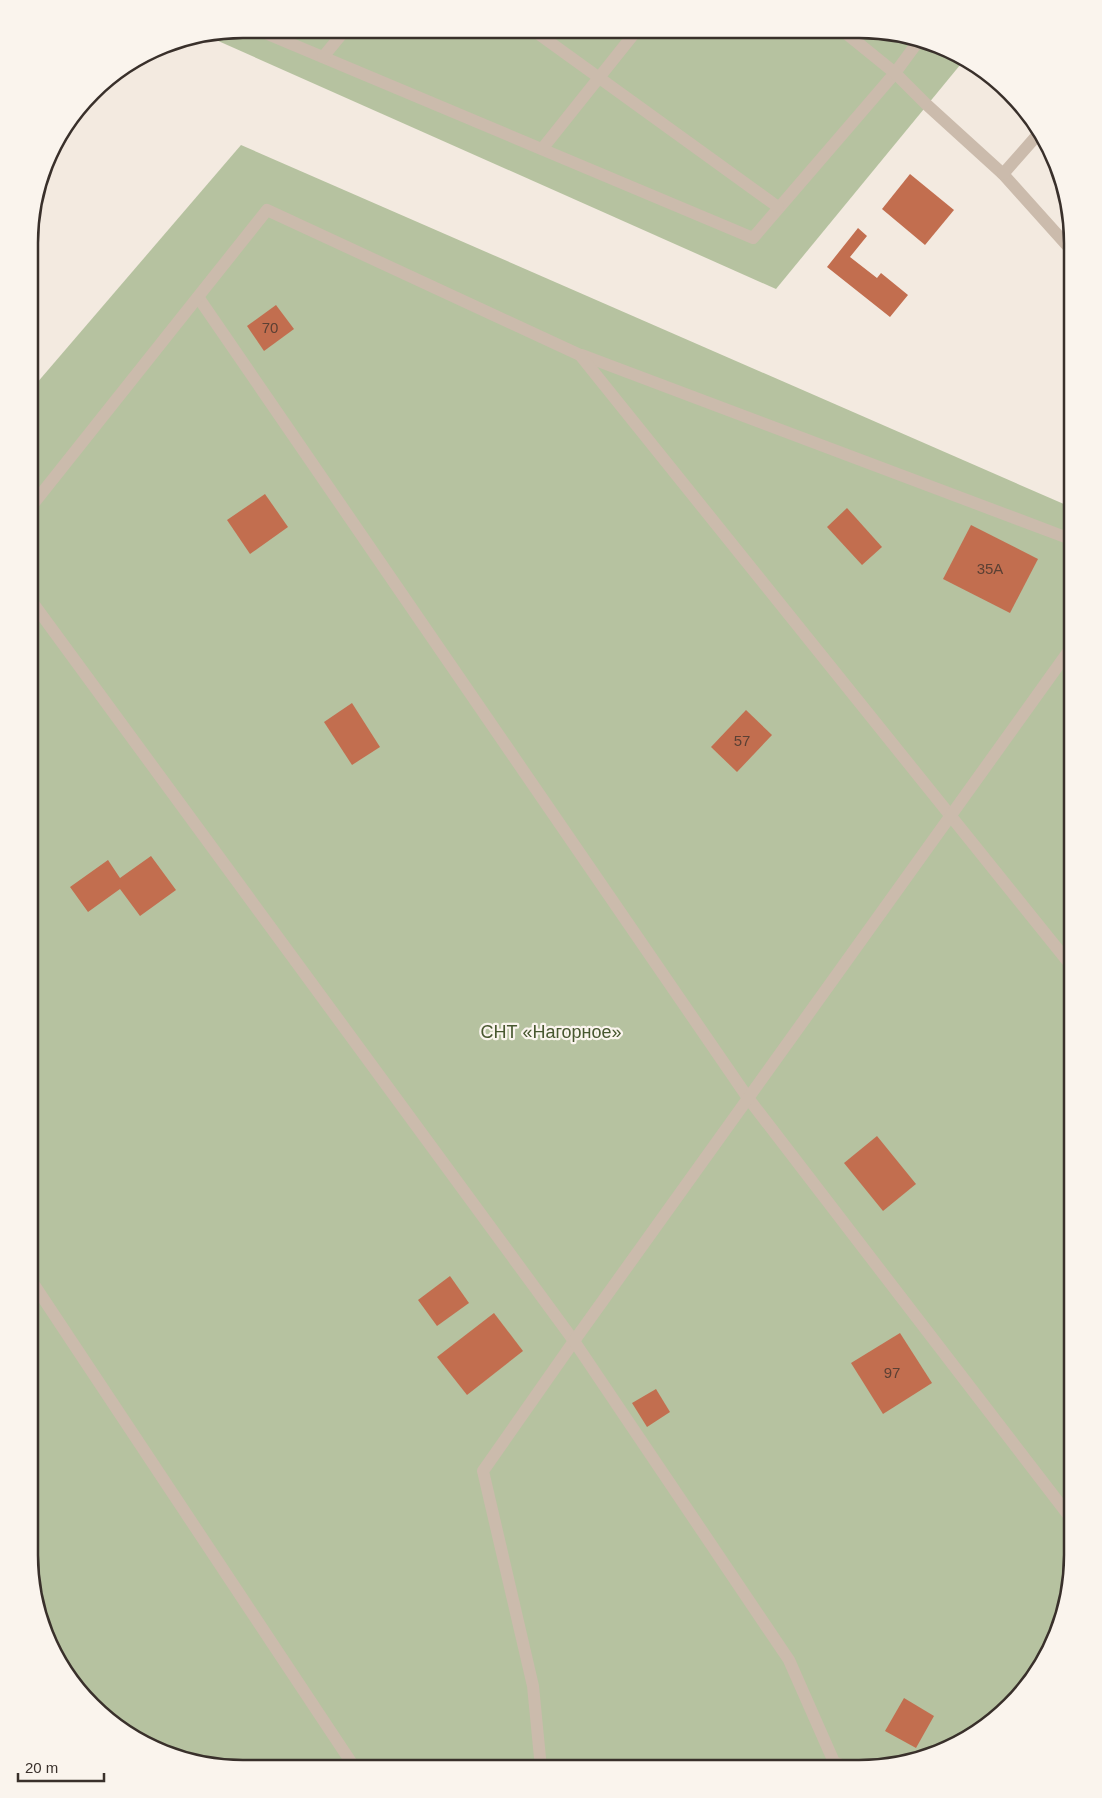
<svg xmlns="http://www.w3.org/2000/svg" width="1102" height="1798" font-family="Helvetica,sans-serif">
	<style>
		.green { fill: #b6c2a0 }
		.building { fill: #c26e4f }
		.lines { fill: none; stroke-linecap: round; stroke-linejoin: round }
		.minor { stroke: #cbbbac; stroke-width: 12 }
		.labels { text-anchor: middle; stroke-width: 4.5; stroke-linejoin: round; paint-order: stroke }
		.number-label { font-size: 15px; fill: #5b4034 }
		.park-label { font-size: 18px; fill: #47572f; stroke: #faf4ed }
		.rim { fill: none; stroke: #39302b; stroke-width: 2.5 }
	</style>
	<rect width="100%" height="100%" fill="#f3eae0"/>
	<g class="green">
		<path d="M 243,29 L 887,31 L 941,45 L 965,59 L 776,289 L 207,36 Z"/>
		<path d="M 241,145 L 1073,508 L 1073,1569 L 1057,1637 L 1029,1685 L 989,1725 L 941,1753 L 859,1769 L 215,1767 L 161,1753 L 112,1725 L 73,1685 L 45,1637 L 29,1555 L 30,391 Z"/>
	</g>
	<g class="building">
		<path d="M 910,174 L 954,210 L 925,245 L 882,209 Z"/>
		<path d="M 858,228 L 867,236 L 850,257 L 877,278 L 881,273 L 908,295 L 890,317 L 827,267 Z"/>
		<path d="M 276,305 L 294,329 L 264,351 L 247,326 Z"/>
		<path d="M 265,494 L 288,527 L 250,554 L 227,520 Z"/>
		<path d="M 847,508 L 882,547 L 862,565 L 827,527 Z"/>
		<path d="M 971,525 L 1038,559 L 1010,613 L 943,579 Z"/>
		<path d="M 352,703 L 380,747 L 352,765 L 324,722 Z"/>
		<path d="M 746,710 L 772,735 L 737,772 L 711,747 Z"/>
		<path d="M 151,856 L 176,890 L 140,916 L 120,889 L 88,912 L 70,887 L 108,860 L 120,878 Z"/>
		<path d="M 877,1136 L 916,1184 L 883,1211 L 844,1163 Z"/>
		<path d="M 450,1276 L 469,1303 L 437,1326 L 418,1300 Z"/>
		<path d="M 494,1313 L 523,1351 L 467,1395 L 437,1357 Z"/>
		<path d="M 900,1333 L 932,1383 L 883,1414 L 851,1363 Z"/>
		<path d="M 656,1389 L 670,1412 L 647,1427 L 632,1403 Z"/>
		<path d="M 904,1698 L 934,1716 L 916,1748 L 885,1731 Z"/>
	</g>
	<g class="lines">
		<g class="minor">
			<path d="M 256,29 L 753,238 L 895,73 L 920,39"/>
			<path d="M 533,30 L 778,207"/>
			<path d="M 842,30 L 895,73 L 926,104 L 1003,174 L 1073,252"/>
			<path d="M 323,57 L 346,29"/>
			<path d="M 114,75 L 115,74"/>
			<path d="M 542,149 L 637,30"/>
			<path d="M 1003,174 L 1040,132"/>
			<path d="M 198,297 L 748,1098 L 1073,1521"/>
			<path d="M 582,355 L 1073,540"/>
			<path d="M 30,508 L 267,210 L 580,355 L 1073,968"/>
			<path d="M 30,599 L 574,1341 L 483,1471 L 533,1686 L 541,1768"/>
			<path d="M 29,1277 L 355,1768"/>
			<path d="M 852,1769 L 834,1762 L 789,1660 L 574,1341 L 1073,645"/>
		</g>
	</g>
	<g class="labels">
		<g class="number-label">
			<text x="270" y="333">70</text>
			<text x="990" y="574">35А</text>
			<text x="742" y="746">57</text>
			<text x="892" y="1378">97</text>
		</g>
		<g class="park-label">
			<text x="551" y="1038">СНТ «Нагорное»</text>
		</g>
	</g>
	<path d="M0 0H1102V1798H0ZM243 38H859A205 205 0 0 1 1064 243V1555A205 205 0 0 1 859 1760H243A205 205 0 0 1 38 1555V243A205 205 0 0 1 243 38Z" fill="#faf4ed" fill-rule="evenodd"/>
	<path class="rim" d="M243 38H859A205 205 0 0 1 1064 243V1555A205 205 0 0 1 859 1760H243A205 205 0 0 1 38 1555V243A205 205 0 0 1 243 38Z"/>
	<path d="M18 1773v8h86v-8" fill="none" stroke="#39302b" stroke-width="2.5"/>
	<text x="25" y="1773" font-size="15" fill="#39302b" stroke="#faf4ed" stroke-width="4" paint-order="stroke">20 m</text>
</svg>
